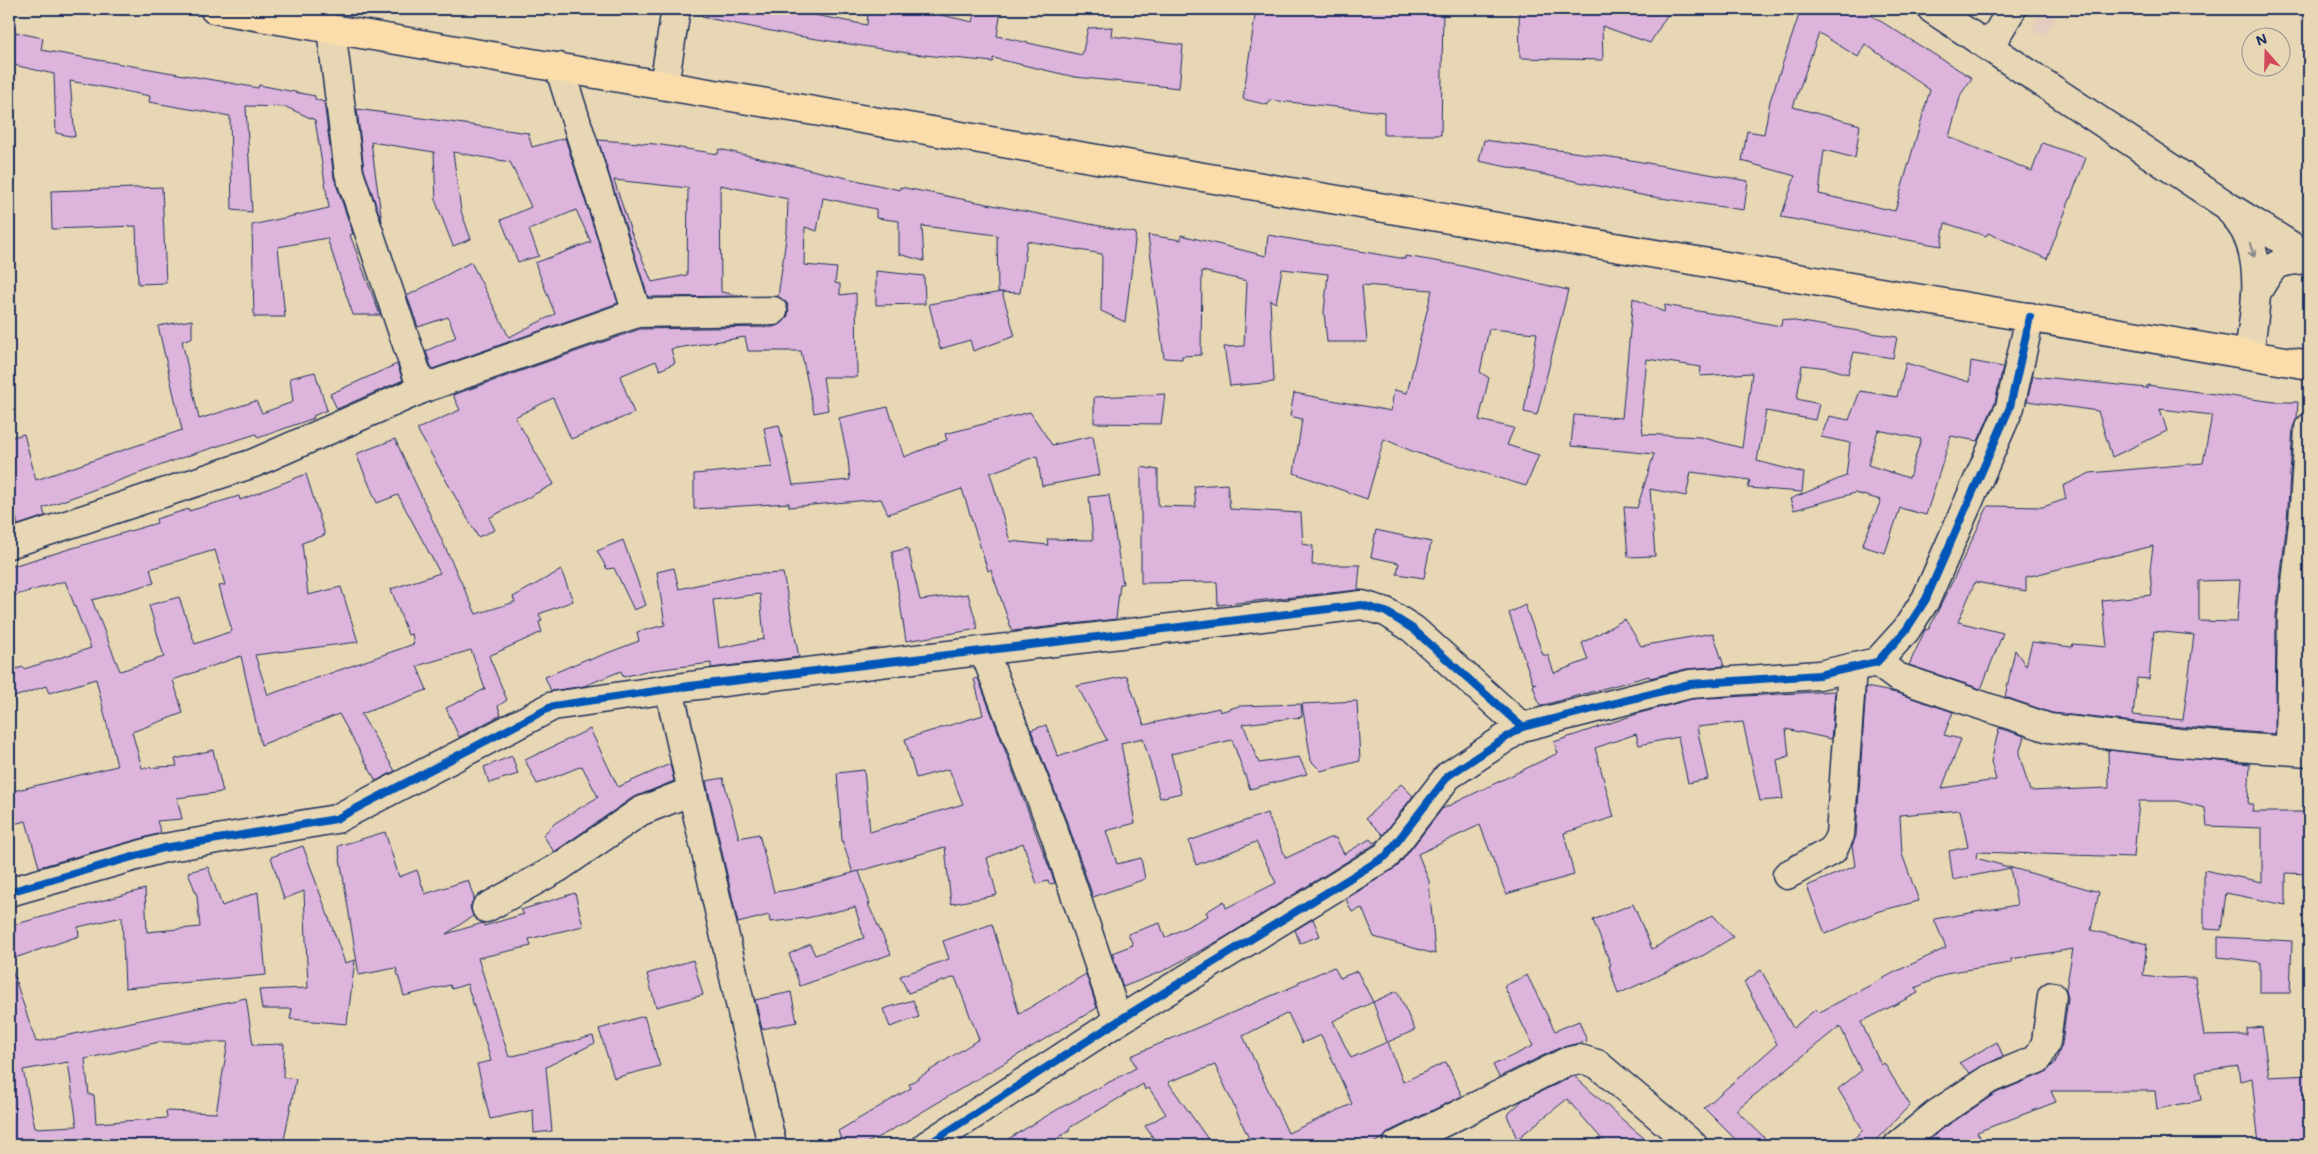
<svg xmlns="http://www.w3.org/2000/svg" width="2318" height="1154" font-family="Mali,sans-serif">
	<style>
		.built { fill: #e5ccc0 }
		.building { fill: #ddb4db; stroke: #1b2f5e; fill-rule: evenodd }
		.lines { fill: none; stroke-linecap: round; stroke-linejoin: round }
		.minor-casing { stroke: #1b2f5e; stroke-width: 31 }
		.major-casing { stroke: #1b2f5e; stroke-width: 31 }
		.minor { stroke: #e8d7b4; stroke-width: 28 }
		.major { stroke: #faddab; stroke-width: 28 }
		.cycleway-casing { stroke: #e8d7b4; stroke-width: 11 }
		.cycleway { stroke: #0057b8; stroke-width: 8 }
		.oneway { stroke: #828389 }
	</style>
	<rect width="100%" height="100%" fill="#e8d7b4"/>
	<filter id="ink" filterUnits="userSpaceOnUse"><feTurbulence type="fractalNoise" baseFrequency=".02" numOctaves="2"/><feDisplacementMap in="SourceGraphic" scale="10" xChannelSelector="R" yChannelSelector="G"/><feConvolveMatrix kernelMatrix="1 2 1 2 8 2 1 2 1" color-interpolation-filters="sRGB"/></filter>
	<g filter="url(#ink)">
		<path class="built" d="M 2039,9 L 2060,9 L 2046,34 L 2032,32 Z"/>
		<g class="building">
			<path d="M 703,9 L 794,9 L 794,11 L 867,25 L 868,9 L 900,9 L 922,13 L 923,9 L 942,9 L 941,15 L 973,22 L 976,9 L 1001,11 L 997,36 L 1082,55 L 1088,28 L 1112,27 L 1111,36 L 1183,45 L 1179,88 L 1075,77 L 993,58 L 993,62 L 914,54 L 791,35 L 702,17 Z"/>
			<path d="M 1256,9 L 1443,9 L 1441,135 L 1384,135 L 1384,112 L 1269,100 L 1268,105 L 1243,99 Z"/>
			<path d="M 1519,9 L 1671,9 L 1650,43 L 1602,26 L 1603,60 L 1520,58 Z"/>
			<path d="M 1801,9 L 1861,9 L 1972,78 L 1961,94 L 1949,137 L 2032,171 L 2042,143 L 2086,158 L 2047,259 L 1988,233 L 1986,236 L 1945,223 L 1941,246 L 1781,217 L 1795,176 L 1742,161 L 1747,131 L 1764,134 L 1770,101 ZM 1819,33 L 1858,57 L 1865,44 L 1930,90 L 1895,211 L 1819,194 L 1824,150 L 1855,158 L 1860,125 L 1793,107 Z"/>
			<path d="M 9,31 L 43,38 L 41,50 L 236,84 L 258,88 L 259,85 L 315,96 L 315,99 L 324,102 L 334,178 L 353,234 L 350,235 L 380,315 L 353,315 L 327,238 L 278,247 L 285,317 L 254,317 L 252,225 L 329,208 L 315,120 L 286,107 L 246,106 L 252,212 L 232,210 L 230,116 L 149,102 L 150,96 L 70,81 L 75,137 L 56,133 L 54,74 L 9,64 Z"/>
			<path d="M 357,109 L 528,133 L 532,147 L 565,138 L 618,303 L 432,369 L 426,351 L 456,337 L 448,317 L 418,327 L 407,296 L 471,262 L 509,337 L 555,314 L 535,263 L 591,242 L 576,210 L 529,230 L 539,256 L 518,262 L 501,220 L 531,207 L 510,162 L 453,152 L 461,211 L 471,239 L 453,246 L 436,202 L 434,152 L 371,142 L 382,222 L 364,170 Z"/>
			<path d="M 598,140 L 655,144 L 718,154 L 719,149 L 900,190 L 900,187 L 1136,233 L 1125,322 L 1101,311 L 1102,254 L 1027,241 L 1020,293 L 998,292 L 997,235 L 922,226 L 924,261 L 899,254 L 899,221 L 876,218 L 876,209 L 823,198 L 817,231 L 805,227 L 804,265 L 837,268 L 835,283 L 840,284 L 840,295 L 856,293 L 857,377 L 823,377 L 828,410 L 814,413 L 801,351 L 748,351 L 745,337 L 671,349 L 675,363 L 660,370 L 656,361 L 620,376 L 634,413 L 571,439 L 553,398 L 515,417 L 554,484 L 489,518 L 495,530 L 478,537 L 417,429 L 460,410 L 453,395 L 640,329 L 773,327 L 781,324 L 787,318 L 789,310 L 787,303 L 778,297 L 787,231 L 788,199 L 720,185 L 721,292 L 744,296 L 648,297 ZM 614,180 L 688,188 L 687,275 L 652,282 L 631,232 Z"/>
			<path d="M 1484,140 L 1625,159 L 1748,181 L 1744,210 L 1646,196 L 1479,161 Z"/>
			<path d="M 162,187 L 166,283 L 138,284 L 136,226 L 52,229 L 51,191 Z"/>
			<path d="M 1148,235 L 1181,240 L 1181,235 L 1266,256 L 1268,235 L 1405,259 L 1405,256 L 1453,264 L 1568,290 L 1537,415 L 1524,412 L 1537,333 L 1489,329 L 1480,372 L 1489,378 L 1479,420 L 1514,428 L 1507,445 L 1539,455 L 1526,486 L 1414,452 L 1384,439 L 1367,499 L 1294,473 L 1302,419 L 1290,416 L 1294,393 L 1391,411 L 1394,390 L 1407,393 L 1432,290 L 1362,285 L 1367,342 L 1327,342 L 1324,312 L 1328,274 L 1282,269 L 1276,303 L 1270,300 L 1274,382 L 1230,386 L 1224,347 L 1244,346 L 1247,281 L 1202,271 L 1201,355 L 1182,356 L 1182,359 L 1164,358 Z"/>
			<path d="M 876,271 L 924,276 L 925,304 L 876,305 Z"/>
			<path d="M 1002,292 L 1015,336 L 973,351 L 970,340 L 940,349 L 929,304 Z"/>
			<path d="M 1633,298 L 1664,312 L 1665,305 L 1781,326 L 1782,319 L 1897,337 L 1893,358 L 1854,352 L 1848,374 L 1828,368 L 1802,365 L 1797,399 L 1819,404 L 1815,420 L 1766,411 L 1757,461 L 1804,473 L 1802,492 L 1748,488 L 1750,480 L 1691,472 L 1686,496 L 1650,489 L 1655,556 L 1628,557 L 1624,507 L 1637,508 L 1654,454 L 1571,446 L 1574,415 L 1622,418 ZM 1647,359 L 1701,367 L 1700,376 L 1752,373 L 1742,448 L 1700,437 L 1643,434 L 1641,417 Z"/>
			<path d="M 192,320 L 192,338 L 182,341 L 199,419 L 256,401 L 262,413 L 293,402 L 290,378 L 315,372 L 327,410 L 313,416 L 314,418 L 258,438 L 256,434 L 184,457 L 43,508 L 45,516 L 18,525 L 9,490 L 9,438 L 24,434 L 36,480 L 182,430 L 158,326 Z"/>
			<path d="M 1971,361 L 2003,367 L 1995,402 L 1978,441 L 1951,436 L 1926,515 L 1900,508 L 1885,553 L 1862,546 L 1881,500 L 1855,493 L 1794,510 L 1790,499 L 1846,476 L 1850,443 L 1821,437 L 1829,416 L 1849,420 L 1860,391 L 1897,397 L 1906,363 L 1969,382 ZM 1878,430 L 1921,439 L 1909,478 L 1868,465 Z"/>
			<path d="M 397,364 L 403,380 L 337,409 L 330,394 Z"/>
			<path d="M 2033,376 L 2147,388 L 2147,385 L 2275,402 L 2298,402 L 2297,418 L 2293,427 L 2287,521 L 2276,615 L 2275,734 L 2181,727 L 2052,713 L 2005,697 L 2015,650 L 2026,666 L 2032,642 L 2072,647 L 2073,644 L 2107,647 L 2102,600 L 2152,595 L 2150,570 L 2153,546 L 2026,577 L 2026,591 L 1975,582 L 1958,622 L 2003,633 L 1981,689 L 1909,665 L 1925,630 L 1929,629 L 1954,578 L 1988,506 L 2043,507 L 2066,499 L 2063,486 L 2090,473 L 2203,463 L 2212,415 L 2160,409 L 2167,431 L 2112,457 L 2098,411 L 2027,401 ZM 2240,580 L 2237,622 L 2199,621 L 2199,581 ZM 2154,631 L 2194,635 L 2183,720 L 2133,715 L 2137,678 L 2149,679 Z"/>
			<path d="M 1165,394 L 1161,424 L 1094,423 L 1094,397 Z"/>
			<path d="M 888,407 L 904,457 L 947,440 L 945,434 L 1030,412 L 1052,445 L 1093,436 L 1100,475 L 1042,486 L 1037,456 L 990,473 L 1010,541 L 1048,545 L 1047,539 L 1093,540 L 1089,497 L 1109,495 L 1123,584 L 1120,584 L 1116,619 L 1012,631 L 991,570 L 988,571 L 962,489 L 888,514 L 881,499 L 789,507 L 789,503 L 694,509 L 694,474 L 772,467 L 764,428 L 779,425 L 793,485 L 850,480 L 848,459 L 839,418 Z"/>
			<path d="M 395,439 L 476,614 L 515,602 L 513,597 L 561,570 L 573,601 L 539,614 L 542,620 L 539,622 L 542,632 L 489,656 L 507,700 L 498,706 L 501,715 L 459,737 L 446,708 L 485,689 L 471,650 L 417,666 L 427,690 L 361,714 L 395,771 L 376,781 L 339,714 L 261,745 L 241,656 L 173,680 L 183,713 L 132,732 L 142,768 L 177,766 L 175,759 L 213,750 L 223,792 L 177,798 L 182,819 L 157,821 L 161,833 L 39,867 L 26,821 L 9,825 L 9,792 L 117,766 L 96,679 L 49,693 L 46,686 L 9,699 L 9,671 L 23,667 L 24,669 L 91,648 L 65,581 L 9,597 L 9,567 L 157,523 L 156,519 L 189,509 L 189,511 L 239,496 L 240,500 L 306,474 L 325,535 L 302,543 L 308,595 L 341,587 L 358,642 L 255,655 L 268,695 L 414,644 L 412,634 L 408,635 L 391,589 L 440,573 L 398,495 L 377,503 L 356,454 ZM 215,550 L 225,585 L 219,586 L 232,631 L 195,644 L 179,597 L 149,605 L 164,657 L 120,671 L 92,600 L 154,583 L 150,569 Z"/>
			<path d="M 1141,467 L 1158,470 L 1158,506 L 1196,507 L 1194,486 L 1227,484 L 1230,509 L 1301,513 L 1303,544 L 1313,546 L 1312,565 L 1360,565 L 1358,590 L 1218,605 L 1217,582 L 1141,583 Z"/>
			<path d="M 1376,530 L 1431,542 L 1424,578 L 1397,574 L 1399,563 L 1371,557 Z"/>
			<path d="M 623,540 L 646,605 L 634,610 L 614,568 L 607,569 L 597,551 Z"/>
			<path d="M 908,548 L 920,600 L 968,594 L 978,629 L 906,641 L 892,552 Z"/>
			<path d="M 674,568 L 679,589 L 742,575 L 783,573 L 799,657 L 711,668 L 711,663 L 646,671 L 623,677 L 621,671 L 584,686 L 551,691 L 545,677 L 589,658 L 589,660 L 639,641 L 637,632 L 665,625 L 657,572 ZM 760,594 L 764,639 L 719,648 L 713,600 Z"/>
			<path d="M 1525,605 L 1543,655 L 1548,655 L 1554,673 L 1588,660 L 1582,643 L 1625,619 L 1641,646 L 1713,633 L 1724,666 L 1686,669 L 1650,678 L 1649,676 L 1540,706 L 1533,686 L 1536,683 L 1533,684 L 1509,613 Z"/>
			<path d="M 1127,676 L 1144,725 L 1219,708 L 1220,712 L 1239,706 L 1301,704 L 1302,717 L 1243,724 L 1259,763 L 1299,757 L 1307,774 L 1250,789 L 1232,740 L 1171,754 L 1181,793 L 1160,798 L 1143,738 L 1121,743 L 1135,823 L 1106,831 L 1117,864 L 1141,858 L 1145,879 L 1093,897 L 1070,830 L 1031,730 L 1046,725 L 1058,757 L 1107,740 L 1077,686 Z"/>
			<path d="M 978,678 L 1055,883 L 1049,884 L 1048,881 L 1037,884 L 1023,843 L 987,858 L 997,895 L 951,904 L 945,847 L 853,873 L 842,840 L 837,773 L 864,770 L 870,832 L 963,804 L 949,769 L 916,778 L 905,739 L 983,715 L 974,679 Z"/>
			<path d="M 1866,687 L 1897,693 L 1953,712 L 1944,735 L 1961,739 L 1942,788 L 1996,780 L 1991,762 L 1999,728 L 2024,736 L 2019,754 L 2030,791 L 2109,788 L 2108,750 L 2250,764 L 2248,804 L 2253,804 L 2252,812 L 2309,812 L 2309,874 L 2286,873 L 2286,905 L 2226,893 L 2221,930 L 2204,929 L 2204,870 L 2262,882 L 2262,828 L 2207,826 L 2205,808 L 2177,801 L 2139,801 L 2134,857 L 1977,852 L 1976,858 L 2099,892 L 2091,930 L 2147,944 L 2143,975 L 2168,978 L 2195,977 L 2204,1036 L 2247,1035 L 2247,1029 L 2262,1027 L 2269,1077 L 2309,1075 L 2306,1145 L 2259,1145 L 2252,1078 L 2240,1081 L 2238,1066 L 2196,1072 L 2201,1100 L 2157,1109 L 2155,1091 L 2051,1091 L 2056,1102 L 1977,1132 L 1985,1145 L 1922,1145 L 1944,1128 L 1996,1093 L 2044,1073 L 2055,1063 L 2062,1044 L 2068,998 L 2066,989 L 2073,949 L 2011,959 L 2011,963 L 1951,972 L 1915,988 L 1918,993 L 1861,1022 L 1881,1065 L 1884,1063 L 1910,1105 L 1871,1145 L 1847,1145 L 1863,1130 L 1838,1089 L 1861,1071 L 1840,1026 L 1736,1110 L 1772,1145 L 1741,1145 L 1704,1108 L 1777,1044 L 1744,982 L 1761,970 L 1793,1028 L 1816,1009 L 1818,1013 L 1895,972 L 1946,948 L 1934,919 L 2017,905 L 2010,868 L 1953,880 L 1949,851 L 1968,847 L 1960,810 L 1900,815 L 1902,854 L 1919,901 L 1879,911 L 1825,934 L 1807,886 L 1855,866 L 1852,846 L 1856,836 Z"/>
			<path d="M 1835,691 L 1831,739 L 1786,729 L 1789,756 L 1777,760 L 1783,799 L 1760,801 L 1743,722 L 1697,727 L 1708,779 L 1688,783 L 1678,737 L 1639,745 L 1636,734 L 1595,748 L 1614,817 L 1564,833 L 1574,875 L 1506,894 L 1480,825 L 1418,854 L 1429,881 L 1435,954 L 1374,937 L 1362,908 L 1352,912 L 1346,899 L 1398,866 L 1442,809 L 1558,753 L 1554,742 L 1640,713 L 1692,699 Z"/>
			<path d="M 1357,701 L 1360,761 L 1321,771 L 1311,761 L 1302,704 Z"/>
			<path d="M 590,729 L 618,787 L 670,764 L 674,781 L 632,798 L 554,852 L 543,835 L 555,823 L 598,797 L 582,766 L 537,784 L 525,760 Z"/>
			<path d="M 512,756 L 518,774 L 489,783 L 484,767 Z"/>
			<path d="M 723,778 L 739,838 L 759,834 L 774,892 L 795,889 L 859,871 L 870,904 L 868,904 L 891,954 L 800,986 L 789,954 L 810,944 L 815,955 L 864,938 L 855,907 L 807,918 L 770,922 L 769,915 L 738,923 L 706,781 Z"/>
			<path d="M 1401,784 L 1413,796 L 1383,835 L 1366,818 Z"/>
			<path d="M 1267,813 L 1286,858 L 1329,838 L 1336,838 L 1344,854 L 1370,839 L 1373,843 L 1379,840 L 1375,844 L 1222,939 L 1163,971 L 1123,987 L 1112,953 L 1133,945 L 1128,934 L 1160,923 L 1165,938 L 1208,916 L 1206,912 L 1224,901 L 1226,908 L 1276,883 L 1256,842 L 1196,865 L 1189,841 Z"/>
			<path d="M 385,832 L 399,877 L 417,870 L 425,894 L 468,880 L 474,898 L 470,907 L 473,916 L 446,934 L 483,923 L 484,926 L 524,914 L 521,910 L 575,893 L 583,926 L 529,939 L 531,946 L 478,958 L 509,1057 L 593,1036 L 595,1043 L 546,1067 L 552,1131 L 534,1133 L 533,1110 L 490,1119 L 477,1064 L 491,1061 L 467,984 L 452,989 L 450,985 L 404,996 L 396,968 L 359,975 L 338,846 Z"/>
			<path d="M 303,846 L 345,963 L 355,960 L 347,1024 L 290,1019 L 292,1009 L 262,1009 L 259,990 L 308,988 L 304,891 L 284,899 L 271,857 Z"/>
			<path d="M 208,867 L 222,906 L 258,892 L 266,975 L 125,988 L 122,917 L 78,927 L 79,936 L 9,960 L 9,926 L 145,889 L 147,932 L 200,927 L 197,896 L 188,872 Z"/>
			<path d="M 1633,904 L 1652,949 L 1713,915 L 1733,937 L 1704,955 L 1618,994 L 1609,966 L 1611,965 L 1593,920 Z"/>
			<path d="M 1313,919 L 1320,936 L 1300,943 L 1295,930 Z"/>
			<path d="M 992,924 L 1019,1014 L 1086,974 L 1097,1008 L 890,1131 L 863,1145 L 843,1145 L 838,1131 L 911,1088 L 909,1084 L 979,1039 L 955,977 L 908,993 L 900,976 L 949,959 L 943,941 Z"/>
			<path d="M 2218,937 L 2292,941 L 2290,993 L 2260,993 L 2260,962 L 2218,957 Z"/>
			<path d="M 693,960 L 703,995 L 656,1007 L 647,974 Z"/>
			<path d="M 1334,967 L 1340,978 L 1357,971 L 1373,1002 L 1397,991 L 1415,1030 L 1388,1042 L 1403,1082 L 1446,1062 L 1462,1096 L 1390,1131 L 1383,1138 L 1369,1145 L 1252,1145 L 1215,1065 L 1168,1082 L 1212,1145 L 1158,1145 L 1145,1126 L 1166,1114 L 1149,1088 L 1145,1090 L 1143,1084 L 1069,1128 L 1070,1130 L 1058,1138 L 1062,1145 L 998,1145 L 1060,1108 L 1136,1068 L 1131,1056 L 1299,984 L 1298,982 ZM 1373,1002 L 1387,1042 L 1351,1058 L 1333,1021 ZM 1288,1013 L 1302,1043 L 1321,1035 L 1352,1104 L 1288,1133 L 1243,1036 Z"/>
			<path d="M 12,970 L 36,1042 L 246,998 L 253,1045 L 284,1044 L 283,1077 L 296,1079 L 283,1145 L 9,1145 L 9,971 ZM 159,1042 L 228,1042 L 216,1113 L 166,1111 L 167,1118 L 96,1123 L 94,1095 L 89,1095 L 85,1059 ZM 68,1062 L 77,1126 L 35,1128 L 23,1070 Z"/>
			<path d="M 1527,975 L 1555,1031 L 1579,1021 L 1587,1041 L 1559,1048 L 1499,1077 L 1493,1065 L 1533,1046 L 1504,986 Z"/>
			<path d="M 791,992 L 797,1022 L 762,1029 L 755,1000 Z"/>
			<path d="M 913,1000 L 919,1017 L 890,1027 L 883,1009 Z"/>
			<path d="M 644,1016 L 660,1066 L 614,1078 L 599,1029 Z"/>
			<path d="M 1997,1042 L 2003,1056 L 1970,1073 L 1959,1063 Z"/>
			<path d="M 1574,1076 L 1633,1129 L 1653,1145 L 1607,1145 L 1567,1099 L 1517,1139 L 1507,1115 L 1523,1100 Z"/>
		</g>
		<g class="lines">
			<defs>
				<g id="minor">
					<path d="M 1932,9 L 2229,207 L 2309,257"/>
					<path d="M 331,29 L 349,173 L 422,389"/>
					<path d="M 1989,47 L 2012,9"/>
					<path d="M 559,67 L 637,313"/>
					<path d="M 664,85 L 676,9"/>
					<path d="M 2231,211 C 2236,218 2242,225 2246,233 C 2264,271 2254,314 2249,354"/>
					<path d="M 2256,294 C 2273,264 2274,261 2309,259"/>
					<path d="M 9,544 L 254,463 L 422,389 L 637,313 L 773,311"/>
					<path d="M 984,651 L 1055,835 L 1118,1021"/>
					<path d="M 1877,662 L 1897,677 L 2049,728 L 2180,743 L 2309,752"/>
					<path d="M 669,689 L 772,1145"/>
					<path d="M 2290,750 L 2292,617 L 2303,522 L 2309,428"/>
					<path d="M 1787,875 L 1833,850 L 1840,835 L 1852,668"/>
					<path d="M 9,892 L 164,848 L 336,819 L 553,706 L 690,686 L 1362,605 L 1386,612 L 1413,629 L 1522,727"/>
					<path d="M 486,908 L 558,868 L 641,811 L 692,791"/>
					<path d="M 927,1145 L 1118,1021 L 1386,856 L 1448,776 L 1522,727 L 1690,684 L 1819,675 L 1877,662 L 1906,630 L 1926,599 L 2010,407 L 2030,317"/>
					<path d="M 1397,1145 L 1566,1062 L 1580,1059 L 1597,1064 L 1693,1145"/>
					<path d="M 1898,1145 L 1935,1115 L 1989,1079 L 2038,1059 L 2046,1042 L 2052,996"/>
				</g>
				<path id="major" d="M 214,9 L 2309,365"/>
			</defs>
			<use href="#minor" class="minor-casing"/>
			<use href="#major" class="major-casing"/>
			<use href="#minor" class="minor"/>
			<use href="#major" class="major"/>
			<defs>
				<g id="cycleway">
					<path d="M 9,892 L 164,848 L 336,819 L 553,706 L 690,686 L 1362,605 L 1386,612 L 1413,629 L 1522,727"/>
					<path d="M 927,1145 L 1118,1021 L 1386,856 L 1448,776 L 1522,727 L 1690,684 L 1819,675 L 1877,662 L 1906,630 L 1926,599 L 2010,407 L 2030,317"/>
				</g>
			</defs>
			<use href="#cycleway" class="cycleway-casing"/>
			<use href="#cycleway" class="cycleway"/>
		</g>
		<defs><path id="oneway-shaft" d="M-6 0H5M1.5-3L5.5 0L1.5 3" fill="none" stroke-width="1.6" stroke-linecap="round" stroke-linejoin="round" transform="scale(1.25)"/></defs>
		<use class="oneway" href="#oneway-shaft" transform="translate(2252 250) rotate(72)"/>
	</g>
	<rect width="2318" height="1154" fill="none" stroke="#e8d7b4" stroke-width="30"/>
	<rect x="15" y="15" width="2288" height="1124" fill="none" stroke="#1b2f5e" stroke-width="2" filter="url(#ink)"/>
	<g transform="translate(2266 52) rotate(340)"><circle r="24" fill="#e8d7b4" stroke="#969492"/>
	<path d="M0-4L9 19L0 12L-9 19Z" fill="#d1495b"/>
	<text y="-8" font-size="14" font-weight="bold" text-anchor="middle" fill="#1b2f5e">N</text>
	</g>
</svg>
